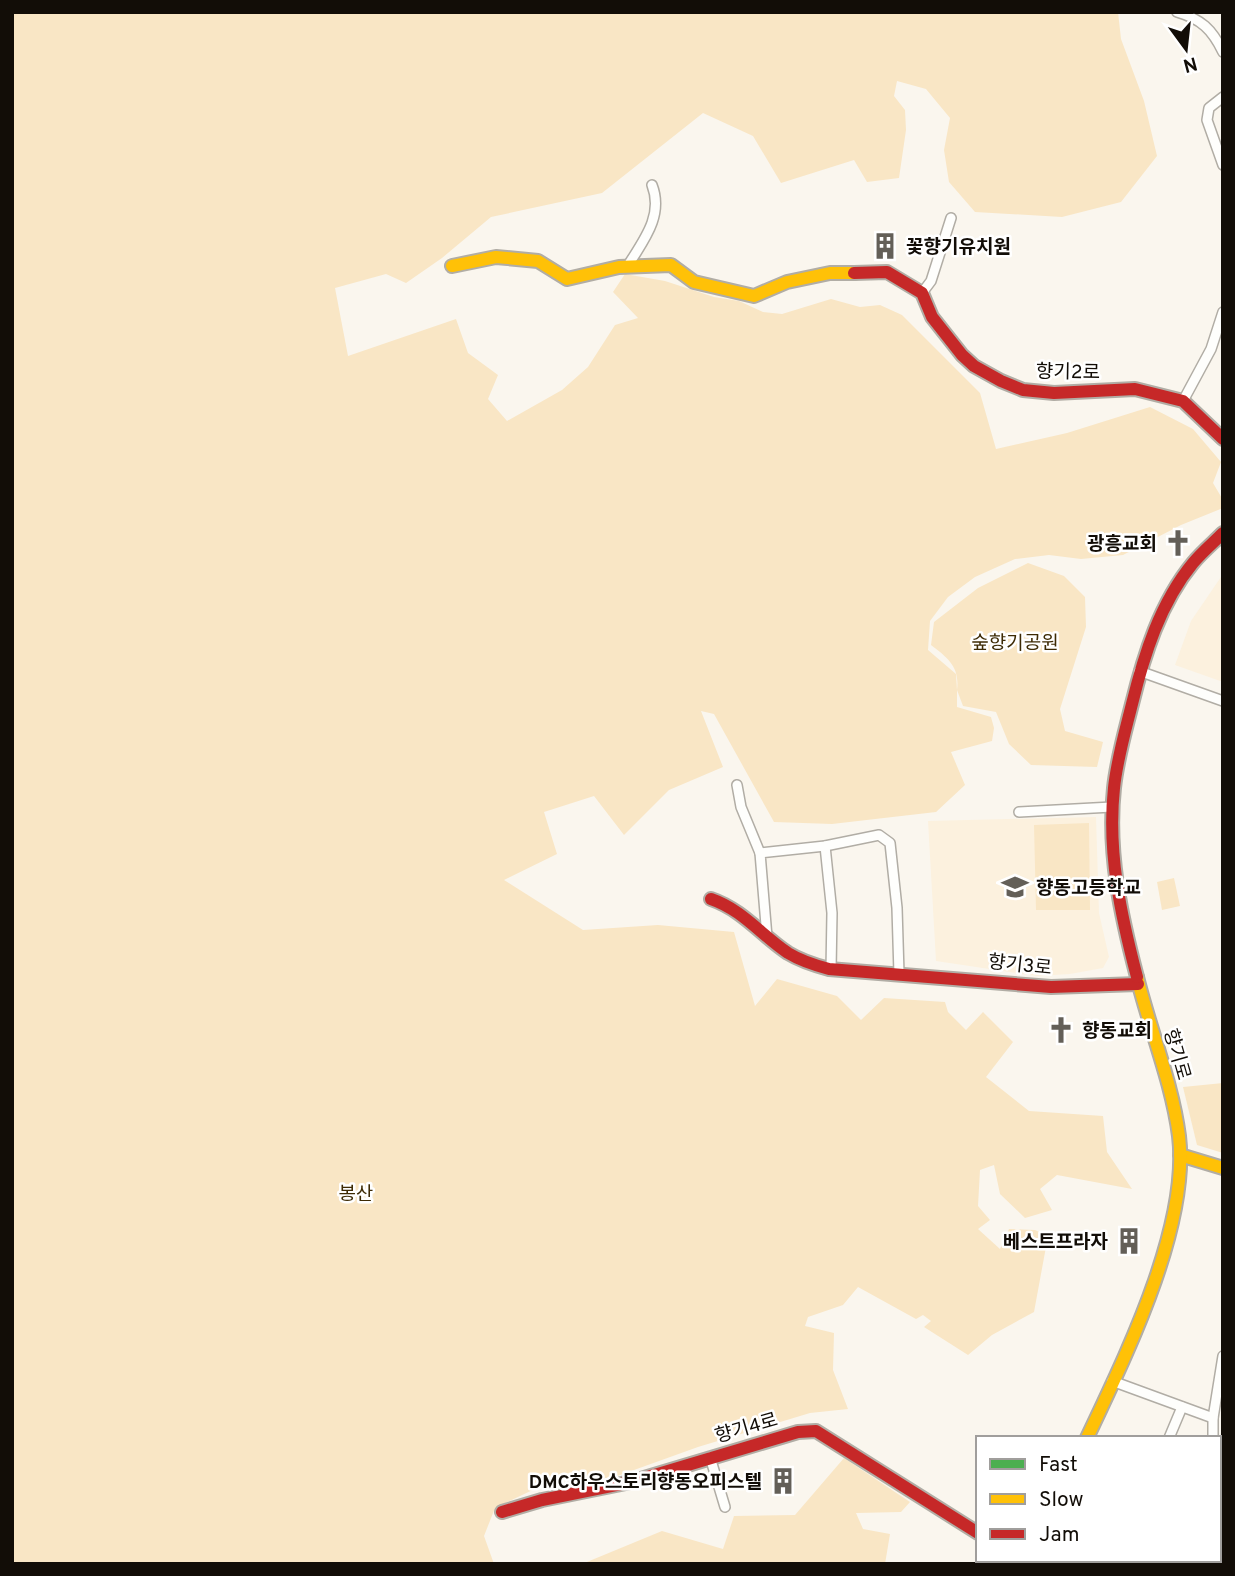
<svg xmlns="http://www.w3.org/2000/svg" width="1235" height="1576" font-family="Overpass,'Noto Sans KR',sans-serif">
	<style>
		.built { fill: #fcf1de }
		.green { fill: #f9e6c5 }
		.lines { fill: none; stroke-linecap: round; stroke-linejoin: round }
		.street-casing { stroke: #b1ada5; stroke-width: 12 }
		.fast-casing { stroke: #b1ada5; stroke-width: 16 }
		.slow-casing { stroke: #b1ada5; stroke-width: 16 }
		.jam-casing { stroke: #b1ada5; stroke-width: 16 }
		.street { stroke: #fefefc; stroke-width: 9 }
		.fast { stroke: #4caf50; stroke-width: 12 }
		.slow { stroke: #ffc107; stroke-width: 12 }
		.jam { stroke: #c62828; stroke-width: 12 }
		.labels { text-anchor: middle; stroke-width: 5; stroke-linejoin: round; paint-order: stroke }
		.poi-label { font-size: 19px; font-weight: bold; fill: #120d07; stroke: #fff; text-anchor: start }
		.street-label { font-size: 19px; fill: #120d07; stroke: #fff }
		.park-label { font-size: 19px; fill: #3d2a04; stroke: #fff }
	</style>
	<rect width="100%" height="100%" fill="#faf6ee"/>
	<g class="built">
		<path d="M 1223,574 L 1223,682 L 1175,665 L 1191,621 Z"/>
		<path d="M 1096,817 L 1099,913 L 1109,957 L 1103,968 L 1070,974 L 1037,976 L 936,961 L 928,821 Z"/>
	</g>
	<g class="green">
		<path d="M 12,12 L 1118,12 L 1121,39 L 1144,101 L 1157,156 L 1121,202 L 1062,217 L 975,212 L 949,182 L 944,150 L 950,118 L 926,89 L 897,81 L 894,96 L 905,110 L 906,130 L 899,178 L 867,182 L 854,160 L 781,183 L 753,136 L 703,113 L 602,193 L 491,217 L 442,258 L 406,283 L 386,274 L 335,288 L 348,356 L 456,319 L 468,353 L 498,375 L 488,399 L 507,421 L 562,390 L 588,367 L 615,325 L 638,318 L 613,292 L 625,274 L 665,281 L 714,297 L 739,301 L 763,312 L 782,314 L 831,299 L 860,307 L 880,305 L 902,315 L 980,393 L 996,449 L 1067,433 L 1150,407 L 1193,429 L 1221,462 L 1213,483 L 1223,500 L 1223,508 L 1181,525 L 1123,555 L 1081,559 L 1049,555 L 1015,559 L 975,577 L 948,597 L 930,621 L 928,650 L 956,674 L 957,690 C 960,667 948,658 931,645 L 934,622 L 978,588 L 1028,563 L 1064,576 L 1085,597 L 1086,627 L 1060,709 L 1065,731 L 1103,742 L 1097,767 L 1031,765 L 1009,744 L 996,712 L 963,706 L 957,690 L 957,707 L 991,717 L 994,728 L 992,741 L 951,752 L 965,785 L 936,812 L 832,824 L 774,822 L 714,714 L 701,711 L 723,767 L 669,790 L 624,835 L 594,796 L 544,812 L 557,854 L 504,880 L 583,930 L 658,925 L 734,932 L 755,1006 L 777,979 L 837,996 L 861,1020 L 884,998 L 945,1002 L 948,1012 L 966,1030 L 983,1012 L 1013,1042 L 986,1077 L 1029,1111 L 1103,1116 L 1107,1152 L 1132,1189 L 1057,1175 L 1040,1189 L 1052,1210 L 1025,1218 L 1000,1194 L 994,1165 L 980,1170 L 978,1206 L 990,1220 L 978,1229 L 1000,1249 L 1009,1229 L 1035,1230 L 1048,1236 L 1034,1312 L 992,1335 L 968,1355 L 924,1327 L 931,1321 L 923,1315 L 916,1319 L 858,1287 L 843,1305 L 808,1317 L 805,1326 L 834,1333 L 833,1370 L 848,1409 L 810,1413 L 698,1447 L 609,1479 L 564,1475 L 495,1508 L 484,1536 L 494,1564 L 12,1564 Z"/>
		<path d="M 1089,823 L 1090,910 L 1036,910 L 1034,825 Z"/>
		<path d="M 1174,878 L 1180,906 L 1162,910 L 1157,882 Z"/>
		<path d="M 1223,1083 L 1223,1153 L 1197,1145 L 1183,1087 Z"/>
		<path d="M 844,1458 L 910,1502 L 901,1512 L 856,1513 L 863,1529 L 890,1534 L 885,1564 L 582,1564 L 662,1531 L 723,1549 L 734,1516 L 795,1515 Z"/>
	</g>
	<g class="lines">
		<defs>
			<g id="street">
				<path d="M 1177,12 C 1201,19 1212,29 1223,52"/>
				<path d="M 1223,97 L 1209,108 L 1207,120 L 1223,165"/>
				<path d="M 627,267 C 643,241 664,216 652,185"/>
				<path d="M 922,293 L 931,281 L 951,218"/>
				<path d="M 1183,401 L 1211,349 L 1223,312"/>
				<path d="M 1139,671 L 1223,701"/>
				<path d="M 737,785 L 741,807 L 760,853"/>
				<path d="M 1019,812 L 1112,807"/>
				<path d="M 825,846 L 832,913 L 831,970"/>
				<path d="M 767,937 L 760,853 L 825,846 L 879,835 L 890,843 L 897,908 L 899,974"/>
				<path d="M 1112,1381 L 1213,1418"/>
				<path d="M 1169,1438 L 1182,1407"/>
				<path d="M 1213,1438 L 1213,1418 L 1223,1356"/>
				<path d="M 710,1457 L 725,1507"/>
				<path d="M 1219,1473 L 1223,1485"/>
				<path d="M 1114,1564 L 1115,1560"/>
			</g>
			<path id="fast" d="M 1028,1564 L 1030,1560"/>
			<g id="slow">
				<path d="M 452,266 L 496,257 L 538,261 L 567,279 L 619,267 L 671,265 L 694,282 L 754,296 L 787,282 L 830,273 L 854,273"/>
				<path d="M 1180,1155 L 1223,1168"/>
				<path d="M 1087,1438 C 1125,1357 1190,1227 1179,1136 C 1172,1082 1150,1030 1137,977"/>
			</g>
			<g id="jam">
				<path d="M 854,273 L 887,272 L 922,293 L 932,317 L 962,355 L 974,366 L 1001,381 L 1023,390 L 1054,393 L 1135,389 L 1183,401 L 1223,439"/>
				<path d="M 711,899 C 743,910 761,935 788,953 C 801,961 814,965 829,969 L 1051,987 L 1138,984"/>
				<path d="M 1137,977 C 1121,916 1107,852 1114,788 C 1117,759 1125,732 1132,704 C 1144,655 1160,603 1193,563 C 1202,552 1213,543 1223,533"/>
				<path d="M 502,1512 L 542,1500 L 631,1482 L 798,1432 L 816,1431 L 978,1533"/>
			</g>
		</defs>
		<use href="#street" class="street-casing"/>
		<use href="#fast" class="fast-casing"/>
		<use href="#slow" class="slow-casing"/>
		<use href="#jam" class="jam-casing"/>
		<use href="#street" class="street"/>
		<use href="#fast" class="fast"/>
		<use href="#slow" class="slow"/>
		<use href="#jam" class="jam"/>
	</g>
	<defs>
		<symbol id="building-bare" viewBox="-9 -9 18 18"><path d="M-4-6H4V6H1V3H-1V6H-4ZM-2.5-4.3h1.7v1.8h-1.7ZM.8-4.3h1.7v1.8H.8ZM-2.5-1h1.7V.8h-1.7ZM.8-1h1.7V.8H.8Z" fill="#635f58" stroke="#fff" stroke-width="2.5" paint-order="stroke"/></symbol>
		<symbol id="church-bare" viewBox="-9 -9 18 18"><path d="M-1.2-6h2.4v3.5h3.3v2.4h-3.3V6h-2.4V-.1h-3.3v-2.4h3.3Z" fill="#635f58" stroke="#fff" stroke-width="2.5" paint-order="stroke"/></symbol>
		<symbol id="school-bare" viewBox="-9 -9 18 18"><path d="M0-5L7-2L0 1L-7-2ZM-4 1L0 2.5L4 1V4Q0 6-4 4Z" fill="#635f58" stroke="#fff" stroke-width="2.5" paint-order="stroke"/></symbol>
	</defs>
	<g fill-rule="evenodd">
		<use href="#building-bare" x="866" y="227" width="38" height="38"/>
		<use href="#church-bare" x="1159" y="524" width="38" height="38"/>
		<use href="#school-bare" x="996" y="868" width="38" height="38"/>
		<use href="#church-bare" x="1042" y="1011" width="38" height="38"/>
		<use href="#building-bare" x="1110" y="1222" width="38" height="38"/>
		<use href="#building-bare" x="764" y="1462" width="38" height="38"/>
	</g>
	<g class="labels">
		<g class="poi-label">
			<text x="906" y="253">꽃향기유치원</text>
			<text x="1157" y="550" text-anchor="end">광흥교회</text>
			<text x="1036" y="894">향동고등학교</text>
			<text x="1082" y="1037">향동교회</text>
			<text x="1108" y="1248" text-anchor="end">베스트프라자</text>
			<text x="762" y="1488" text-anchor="end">DMC하우스토리향동오피스텔</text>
		</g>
		<g class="street-label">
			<text transform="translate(1068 371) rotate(1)" y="7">향기2로</text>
			<text transform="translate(1020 964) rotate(6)" y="7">향기3로</text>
			<text transform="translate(1178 1054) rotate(74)" y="7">향기로</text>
			<text transform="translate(746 1427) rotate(-16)" y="7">향기4로</text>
		</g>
		<g class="park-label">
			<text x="1015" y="649">숲향기공원</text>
			<text x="356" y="1200">봉산</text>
		</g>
	</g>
	<rect width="1235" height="1576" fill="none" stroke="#120d07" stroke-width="28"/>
	<rect x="976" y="1436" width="245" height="126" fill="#ffffff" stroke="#a09e9c" stroke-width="2"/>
	<rect x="990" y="1459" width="35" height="10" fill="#4caf50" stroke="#a09e9c" stroke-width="2"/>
	<text x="1039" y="1471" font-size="21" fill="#120d07">Fast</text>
	<rect x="990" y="1494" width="35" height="10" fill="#ffc107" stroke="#a09e9c" stroke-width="2"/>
	<text x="1039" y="1506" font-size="21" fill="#120d07">Slow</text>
	<rect x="990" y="1529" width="35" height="10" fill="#c62828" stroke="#a09e9c" stroke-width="2"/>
	<text x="1039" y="1541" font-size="21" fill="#120d07">Jam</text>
	<g transform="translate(1186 49) rotate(165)" stroke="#ffffff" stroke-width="5" paint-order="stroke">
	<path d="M0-5L12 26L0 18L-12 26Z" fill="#120d07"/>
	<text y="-10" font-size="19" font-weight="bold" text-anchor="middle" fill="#120d07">N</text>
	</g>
</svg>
